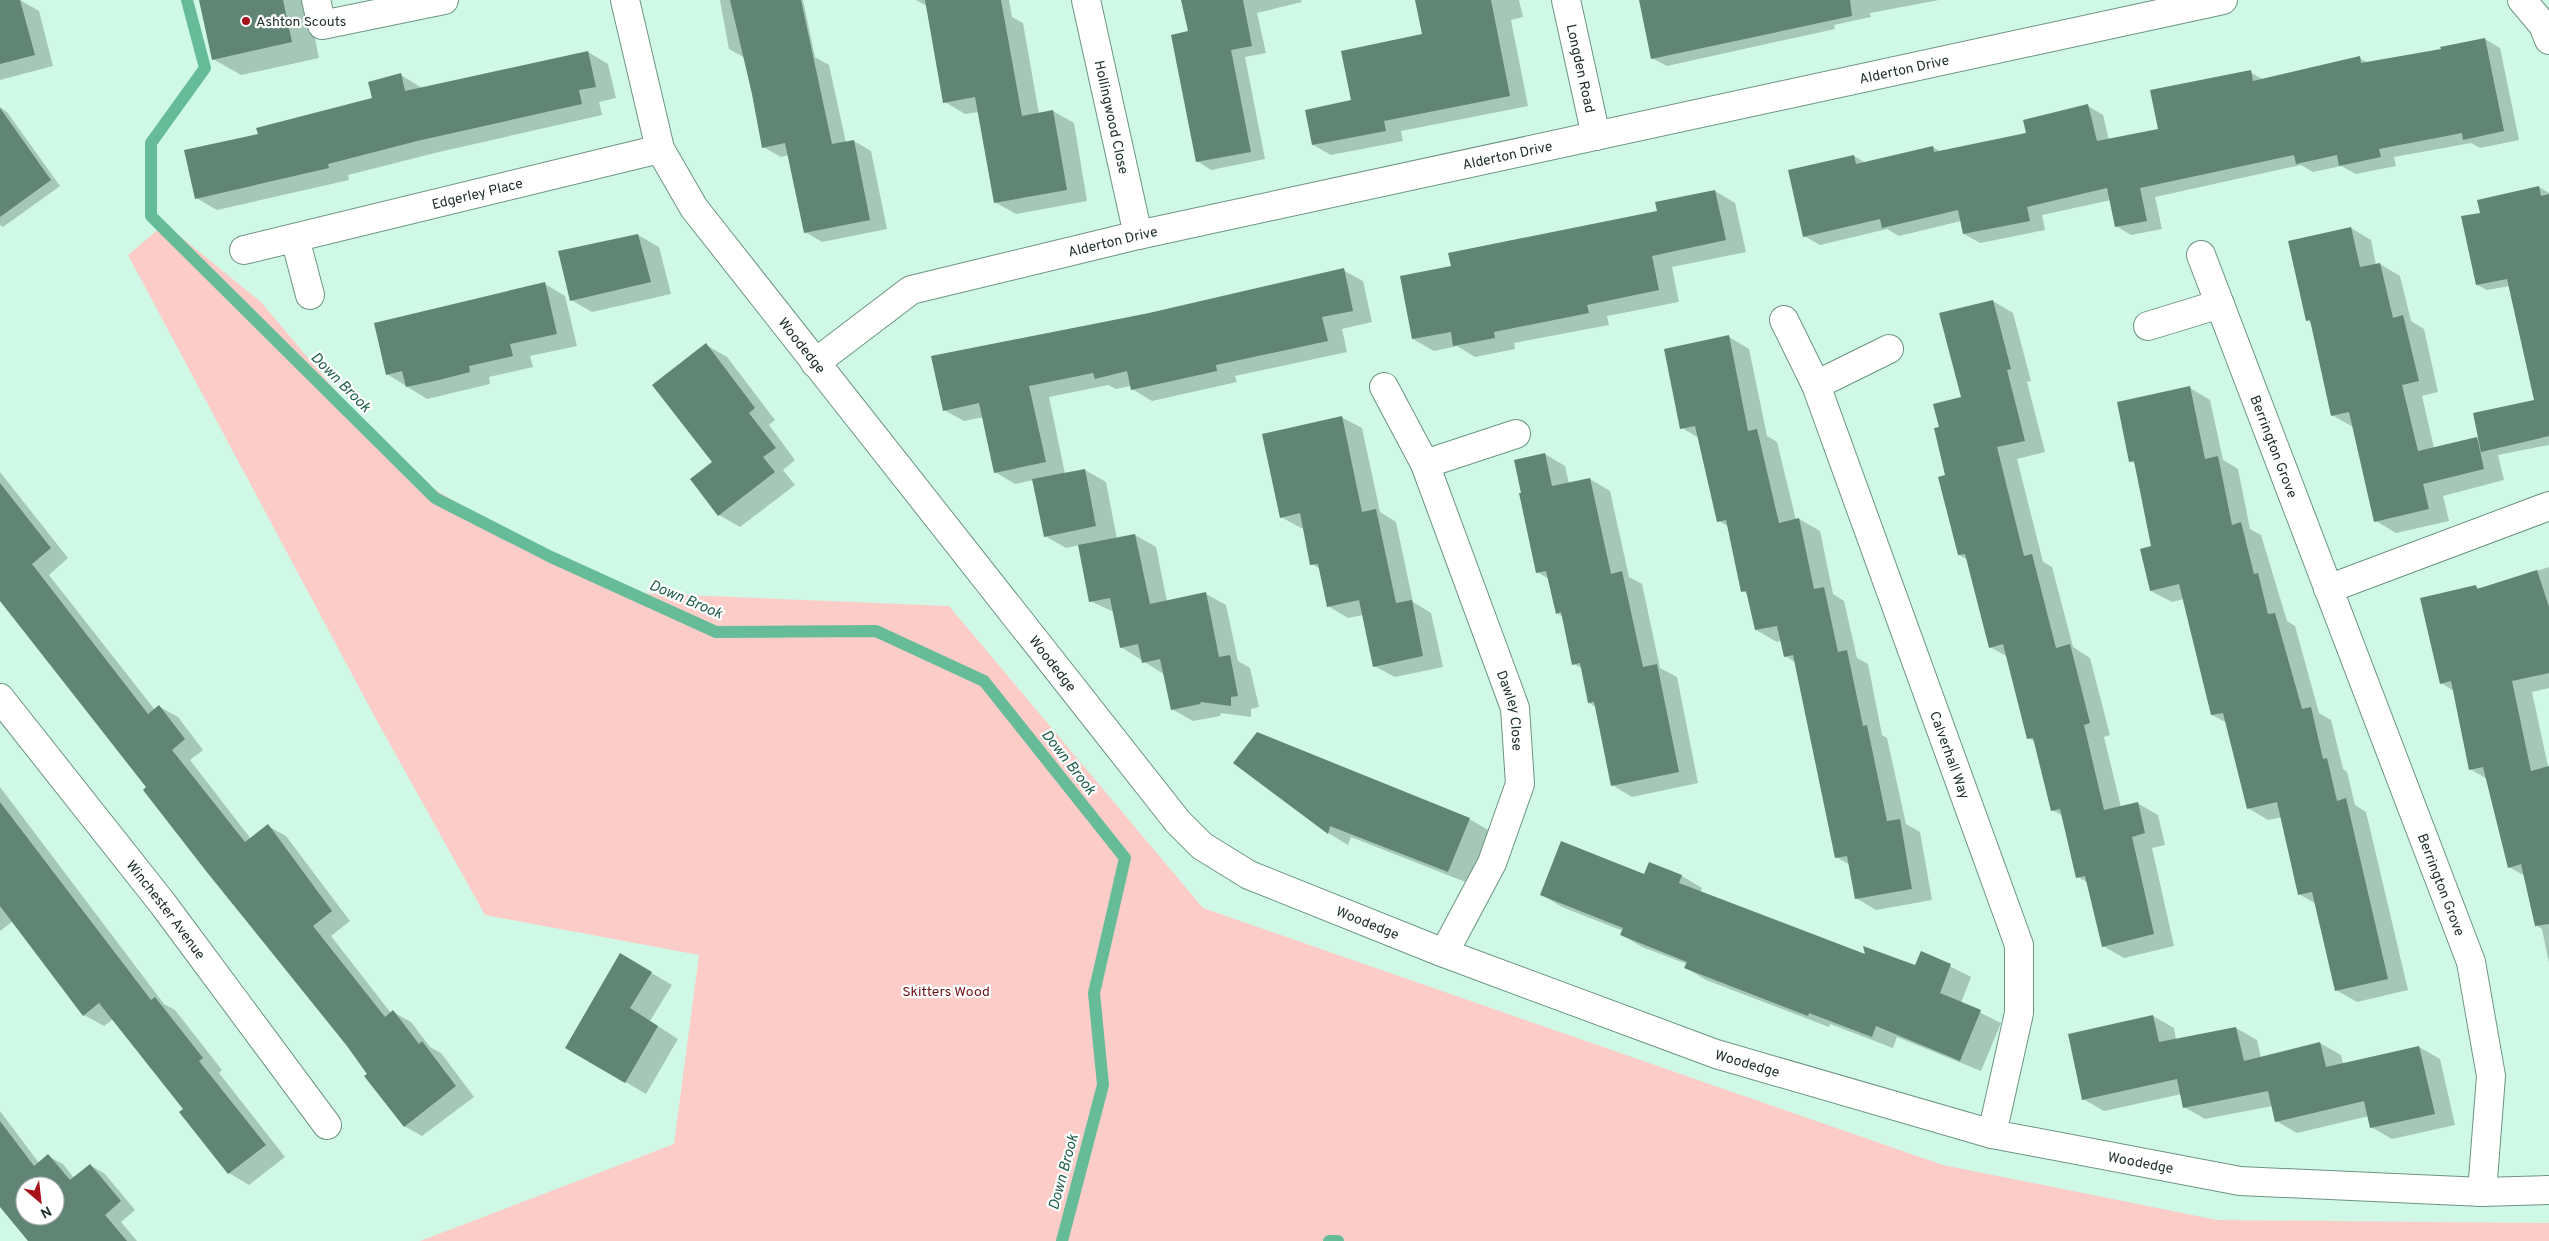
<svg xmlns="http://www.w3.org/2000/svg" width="2549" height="1241" font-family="Overpass,sans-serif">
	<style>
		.green { fill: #fccdc8 }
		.shadow { fill: #0003; fill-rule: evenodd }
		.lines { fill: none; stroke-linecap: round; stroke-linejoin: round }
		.stream { stroke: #66bc99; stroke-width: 12 }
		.building { fill: #608575; fill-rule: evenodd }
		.minor-casing { stroke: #6d9482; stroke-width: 30 }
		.minor { stroke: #fff; stroke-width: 28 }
		.poi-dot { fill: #a8121d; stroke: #fff; stroke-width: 2 }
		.labels { text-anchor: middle; stroke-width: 4.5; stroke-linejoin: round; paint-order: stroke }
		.poi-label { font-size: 14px; fill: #21312a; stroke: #fff; text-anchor: start }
		.street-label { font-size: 14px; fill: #21312a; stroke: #fff }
		.park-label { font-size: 14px; fill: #701114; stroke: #fff }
		.water-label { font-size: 15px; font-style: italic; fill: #1e5f48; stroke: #fff }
	</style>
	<rect width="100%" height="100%" fill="#cff9e6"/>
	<path class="green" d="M 165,224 L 261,302 L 404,472 L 613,592 L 949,606 L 1203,908 L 1943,1165 L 2217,1220 L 2549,1223 L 2549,1241 L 420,1241 L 674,1144 L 699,955 L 485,915 L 377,721 L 128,255 Z"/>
	<g class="shadow">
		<path d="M 20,0 L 39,11 L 53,66 L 0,80 L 0,5 Z"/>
		<path d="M 200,0 L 307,0 L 319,58 L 241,75 L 213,59 Z"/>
		<path d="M 720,0 L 803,0 L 815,57 L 829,65 L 846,143 L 854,141 L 871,151 L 887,229 L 822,242 L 805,232 L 789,155 L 781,157 L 763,147 L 745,58 L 729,49 Z"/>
		<path d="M 916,0 L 1009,0 L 1012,17 L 1023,23 L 1039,114 L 1053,111 L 1074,123 L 1087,201 L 1016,214 L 995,202 L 979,112 L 965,114 L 945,102 L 927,6 Z"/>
		<path d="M 1182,0 L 1301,0 L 1302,2 L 1257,13 L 1266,53 L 1245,57 L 1265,159 L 1211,170 L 1197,161 L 1190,32 Z"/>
		<path d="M 1416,0 L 1519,0 L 1523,17 L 1511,20 L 1528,106 L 1401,131 L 1403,141 L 1331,155 L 1313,145 L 1352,101 L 1424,35 Z"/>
		<path d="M 1640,0 L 1939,0 L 1870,13 L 1871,17 L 1834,25 L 1835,29 L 1667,66 L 1652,58 Z"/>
		<path d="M 2485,39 L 2500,48 L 2519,140 L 2480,148 L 2471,143 L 2394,157 L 2396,166 L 2356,174 L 2341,166 L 2313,172 L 2301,165 L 2155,197 L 2162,229 L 2131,235 L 2116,226 L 2111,200 L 2042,215 L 2045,230 L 1980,243 L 1964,234 L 1961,221 L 1899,236 L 1887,229 L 1820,245 L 1804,236 L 1854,156 L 1866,163 L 1933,147 L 1941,152 L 2027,133 L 2088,106 L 2103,115 L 2109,140 L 2160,130 L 2250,72 L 2264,80 L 2359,58 L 2369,63 L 2442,50 Z"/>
		<path d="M 588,52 L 608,64 L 616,98 L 599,102 L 602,115 L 439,152 L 348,175 L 349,180 L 217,210 L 196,198 L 259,135 L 373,99 L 401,75 L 422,88 Z"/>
		<path d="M 0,107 L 7,112 L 60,186 L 3,227 L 0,225 Z"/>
		<path d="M 2539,187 L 2549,193 L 2549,445 L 2498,455 L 2504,480 L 2443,496 L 2449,521 L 2396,533 L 2376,521 L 2353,427 L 2332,415 L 2312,323 L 2307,320 L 2351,228 L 2371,240 L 2376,265 L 2380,264 L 2400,276 L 2411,321 L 2424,329 L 2438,392 L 2422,396 L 2434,448 L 2477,438 L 2480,440 L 2535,401 L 2510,286 L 2487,290 L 2477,285 L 2481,214 Z"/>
		<path d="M 1715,191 L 1735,203 L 1746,252 L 1672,267 L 1679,302 L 1607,316 L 1609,325 L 1514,343 L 1515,349 L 1475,357 L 1457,346 L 1434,351 L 1413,339 L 1452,267 L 1658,212 Z"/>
		<path d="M 638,235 L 659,247 L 671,294 L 592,312 L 571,300 Z"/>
		<path d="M 1343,270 L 1363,281 L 1372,322 L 1342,329 L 1347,352 L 1235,376 L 1237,382 L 1152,401 L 1132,389 L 1131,386 L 1116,389 L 1108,385 L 1049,397 L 1065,474 L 1085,470 L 1106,482 L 1117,539 L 1135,535 L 1156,547 L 1167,602 L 1206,594 L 1226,605 L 1238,661 L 1250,668 L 1259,707 L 1251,709 L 1251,717 L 1221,713 L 1220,716 L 1193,721 L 1172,709 L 1165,675 L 1121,647 L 1114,612 L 1090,601 L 1079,545 L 1066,548 L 1045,536 L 1034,480 L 1015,484 L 995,472 L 984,417 L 964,421 L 944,410 L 1149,314 Z"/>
		<path d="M 545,284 L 565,296 L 577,346 L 530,356 L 533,367 L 489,377 L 490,384 L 427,399 L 387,374 Z"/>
		<path d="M 1993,301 L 2013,313 L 2031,381 L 2027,382 L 2045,452 L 2017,459 L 2043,562 L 2052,567 L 2073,647 L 2090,658 L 2110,735 L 2104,737 L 2121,807 L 2137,803 L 2158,815 L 2165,845 L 2152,848 L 2174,946 L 2124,958 L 2103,946 L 2088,883 L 2078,877 L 2063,816 L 2052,810 L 2036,743 L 2029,738 L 2008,657 L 1990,647 L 1968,560 L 1959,555 L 1940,428 L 1962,398 Z"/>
		<path d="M 1729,337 L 1749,349 L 1767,436 L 1777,442 L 1796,520 L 1799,519 L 1820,531 L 1833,594 L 1844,601 L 1857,658 L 1868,664 L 1882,735 L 1887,738 L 1906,824 L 1920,832 L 1932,900 L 1876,910 L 1856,898 L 1850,865 L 1836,857 L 1796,663 L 1785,656 L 1782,640 L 1777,642 L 1756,630 L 1748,594 L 1743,591 L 1729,527 L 1719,521 L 1699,438 L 1682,428 Z"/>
		<path d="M 706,345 L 727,357 L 775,420 L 769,425 L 795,460 L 783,470 L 795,485 L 740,527 L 719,515 Z"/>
		<path d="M 2190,388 L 2210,400 L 2223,460 L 2238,469 L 2250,529 L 2261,535 L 2287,621 L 2295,626 L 2319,713 L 2331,720 L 2343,769 L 2347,772 L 2355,805 L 2366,812 L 2408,990 L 2357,1002 L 2336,990 L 2316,904 L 2299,894 L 2282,817 L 2268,820 L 2248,808 L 2227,723 L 2212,715 L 2184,599 L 2172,602 L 2151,591 L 2153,547 L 2136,464 L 2130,461 Z"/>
		<path d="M 1341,417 L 1362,428 L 1380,512 L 1396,522 L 1413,602 L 1431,613 L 1443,667 L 1395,677 L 1374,666 L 1363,615 L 1348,618 L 1328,606 L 1320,569 L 1312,564 L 1304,528 L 1301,528 L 1281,517 Z"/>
		<path d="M 1545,454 L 1565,466 L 1569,484 L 1590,479 L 1610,491 L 1629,577 L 1642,584 L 1660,668 L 1677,677 L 1698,783 L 1632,797 L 1612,785 L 1596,707 L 1589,703 L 1583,669 L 1574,664 L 1563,617 L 1557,613 L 1549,579 L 1537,572 Z"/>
		<path d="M 0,472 L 68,558 L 49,575 L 155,710 L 160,707 L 178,717 L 203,750 L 190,760 L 251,839 L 268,826 L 286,836 L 350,921 L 331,936 L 391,1013 L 393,1012 L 411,1022 L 430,1047 L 441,1053 L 474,1097 L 422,1136 L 404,1126 L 369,1074 L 0,599 Z"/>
		<path d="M 2549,567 L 2549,688 L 2532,692 L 2549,771 L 2549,963 L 2542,929 L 2536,925 L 2525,876 L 2509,867 L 2487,779 L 2470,769 L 2454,691 L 2441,683 L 2475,586 L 2481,589 Z"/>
		<path d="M 1235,763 L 1469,819 L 1490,831 L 1468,883 L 1351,837 L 1348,845 L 1328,833 Z"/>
		<path d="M 0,787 L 164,1004 L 175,1010 L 222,1070 L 219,1073 L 285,1157 L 249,1185 L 229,1173 L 185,1109 L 113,1019 L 104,1026 L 84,1015 L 13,921 L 0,931 Z"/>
		<path d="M 1650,863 L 1682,876 L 1702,888 L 1700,893 L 1866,956 L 1916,967 L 1922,952 L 1971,977 L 1961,1003 L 2001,1023 L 1981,1071 L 1897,1037 L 1893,1048 L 1830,1024 L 1829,1027 L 1706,980 L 1686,968 L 1687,964 L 1642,947 L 1622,935 L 1623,931 L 1562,907 L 1542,895 L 1645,876 Z"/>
		<path d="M 621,955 L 672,985 L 650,1021 L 678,1039 L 646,1094 L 566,1047 Z"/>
		<path d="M 2153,1016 L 2174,1028 L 2176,1040 L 2236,1028 L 2257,1040 L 2261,1058 L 2320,1043 L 2341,1055 L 2343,1064 L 2419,1047 L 2440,1059 L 2455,1125 L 2392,1139 L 2371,1127 L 2369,1116 L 2297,1133 L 2276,1121 L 2272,1106 L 2205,1119 L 2184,1107 L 2182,1094 L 2104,1111 L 2083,1099 Z"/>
		<path d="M 0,1111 L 39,1163 L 48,1156 L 63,1164 L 74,1178 L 90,1165 L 105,1174 L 135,1210 L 121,1222 L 137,1241 L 30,1241 L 0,1205 ZM 25,1186 L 55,1186 L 55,1216 L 25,1216 Z"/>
	</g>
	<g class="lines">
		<g class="stream">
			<path d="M 187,0 L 205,68 L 151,143 L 151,216 L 435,498 L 551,557 L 716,632 L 876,631 L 984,681 L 1125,858 L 1094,993 L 1103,1085 L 1062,1241"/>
			<path d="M 1329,1241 L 1338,1241"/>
		</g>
	</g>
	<g class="building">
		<path d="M 0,0 L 20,0 L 35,55 L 0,64 Z"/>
		<path d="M 199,0 L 283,0 L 292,42 L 212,60 Z"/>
		<path d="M 730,0 L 801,0 L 832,144 L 854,140 L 870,220 L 804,233 L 785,143 L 762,148 L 752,94 Z"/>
		<path d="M 925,0 L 1001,0 L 1022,116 L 1053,110 L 1067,190 L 994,203 L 975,97 L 943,103 Z"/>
		<path d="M 1181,0 L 1243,0 L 1252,46 L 1231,50 L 1251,152 L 1196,162 L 1171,35 L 1188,31 Z"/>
		<path d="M 1415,0 L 1491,0 L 1510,96 L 1384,121 L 1386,131 L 1312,145 L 1305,110 L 1351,100 L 1341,51 L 1422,34 Z"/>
		<path d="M 1639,0 L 1850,0 L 1852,16 L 1651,59 Z"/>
		<path d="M 2485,38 L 2504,131 L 2463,140 L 2462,133 L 2379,149 L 2381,157 L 2339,166 L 2337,155 L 2296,164 L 2294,155 L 2140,188 L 2147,221 L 2115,227 L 2107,188 L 2027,207 L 2030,221 L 1963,234 L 1958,210 L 1882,228 L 1880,219 L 1803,237 L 1788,170 L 1854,155 L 1856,164 L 1933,146 L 1934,152 L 2026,133 L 2023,120 L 2088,104 L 2097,141 L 2158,129 L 2150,90 L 2251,70 L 2253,81 L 2360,56 L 2361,63 L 2441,49 L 2440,47 Z"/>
		<path d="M 588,51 L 596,87 L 579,90 L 582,104 L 417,141 L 328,164 L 329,168 L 195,199 L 184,150 L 258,134 L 256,128 L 372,98 L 368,82 L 401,73 L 405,91 Z"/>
		<path d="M 0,108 L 51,180 L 0,217 Z"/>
		<path d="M 2539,186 L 2541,196 L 2549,194 L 2549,436 L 2481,452 L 2473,413 L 2534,400 L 2507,279 L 2476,285 L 2461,216 L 2480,213 L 2477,200 Z"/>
		<path d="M 1715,190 L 1726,240 L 1652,256 L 1659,290 L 1587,305 L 1589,313 L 1494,332 L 1495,338 L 1453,346 L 1451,332 L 1412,339 L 1400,276 L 1451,266 L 1448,253 L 1657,211 L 1655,202 Z"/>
		<path d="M 2351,227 L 2360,267 L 2380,263 L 2393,318 L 2403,315 L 2419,381 L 2402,385 L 2418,451 L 2477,437 L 2484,469 L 2423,484 L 2429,509 L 2374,522 L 2349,412 L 2331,416 L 2310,320 L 2306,321 L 2288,241 Z"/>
		<path d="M 638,234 L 651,282 L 570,301 L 558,251 Z"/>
		<path d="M 1344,268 L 1353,311 L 1322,317 L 1328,341 L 1216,365 L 1217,371 L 1131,390 L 1127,371 L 1095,379 L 1093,373 L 1029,386 L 1046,462 L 994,473 L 979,403 L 943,411 L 931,356 L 1149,313 Z"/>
		<path d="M 545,282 L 557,334 L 510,344 L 513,356 L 469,366 L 470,372 L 439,380 L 406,387 L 402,371 L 386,375 L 374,323 Z"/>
		<path d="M 1993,300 L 2011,369 L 2007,370 L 2025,441 L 1997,447 L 2024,556 L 2032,554 L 2056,648 L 2070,644 L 2090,723 L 2084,725 L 2104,810 L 2138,802 L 2145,833 L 2132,837 L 2154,934 L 2102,947 L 2085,876 L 2076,878 L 2060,809 L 2051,811 L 2033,738 L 2027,739 L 2003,644 L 1989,648 L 1965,554 L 1958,555 L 1938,477 L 1945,475 L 1934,428 L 1939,427 L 1933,404 L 1961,397 L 1939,313 Z"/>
		<path d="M 1729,335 L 1748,431 L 1757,429 L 1779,523 L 1799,518 L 1814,589 L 1824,587 L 1838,652 L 1847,650 L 1863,726 L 1867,725 L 1887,821 L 1900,819 L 1912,889 L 1855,899 L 1847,856 L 1835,858 L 1793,655 L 1784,657 L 1777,626 L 1755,630 L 1746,591 L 1741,592 L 1726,520 L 1717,522 L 1695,426 L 1680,429 L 1664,349 Z"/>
		<path d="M 706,343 L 755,408 L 749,413 L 776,448 L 763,457 L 775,472 L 718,516 L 690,479 L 712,462 L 652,385 Z"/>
		<path d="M 2190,386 L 2205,459 L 2218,456 L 2232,525 L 2241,522 L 2254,574 L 2258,573 L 2268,614 L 2275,613 L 2302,709 L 2311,707 L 2323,759 L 2327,758 L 2337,801 L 2346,798 L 2388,979 L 2335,991 L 2312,892 L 2298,895 L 2277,802 L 2247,809 L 2223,713 L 2211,715 L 2179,584 L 2150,591 L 2140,549 L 2151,546 L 2134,461 L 2129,462 L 2117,402 Z"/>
		<path d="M 1342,416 L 1362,512 L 1376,509 L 1396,603 L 1412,600 L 1423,656 L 1373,667 L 1359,600 L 1327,607 L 1318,564 L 1310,565 L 1300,513 L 1280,518 L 1262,434 Z"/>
		<path d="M 1545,453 L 1552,486 L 1590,478 L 1611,574 L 1622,571 L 1643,667 L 1657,664 L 1679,772 L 1611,786 L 1594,702 L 1588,703 L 1580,663 L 1572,665 L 1561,612 L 1556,614 L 1546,571 L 1536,573 L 1519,493 L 1521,493 L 1514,460 Z"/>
		<path d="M 1085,469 L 1096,526 L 1044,537 L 1032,479 Z"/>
		<path d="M 0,483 L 51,548 L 32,564 L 148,714 L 159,705 L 185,739 L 172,750 L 245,842 L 268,824 L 332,911 L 313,926 L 385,1017 L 393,1010 L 419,1044 L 422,1041 L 456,1086 L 404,1127 L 364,1076 L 367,1074 L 347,1046 L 206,871 L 143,790 L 146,787 L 0,601 Z"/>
		<path d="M 1135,534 L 1150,604 L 1206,592 L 1219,657 L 1230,655 L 1238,696 L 1231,697 L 1231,706 L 1201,702 L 1200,704 L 1171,710 L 1160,659 L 1142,663 L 1138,644 L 1120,648 L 1110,598 L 1089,602 L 1078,545 Z"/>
		<path d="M 2537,570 L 2549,607 L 2549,673 L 2512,681 L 2531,771 L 2549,766 L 2549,924 L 2535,926 L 2521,864 L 2508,868 L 2483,767 L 2469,770 L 2451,681 L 2440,684 L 2420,598 L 2476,585 L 2477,589 Z"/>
		<path d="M 1257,732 L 1470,818 L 1448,872 L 1330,826 L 1328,834 L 1233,763 Z"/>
		<path d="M 0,802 L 151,1000 L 155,997 L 203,1058 L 199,1061 L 266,1145 L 228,1174 L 179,1112 L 183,1109 L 99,1003 L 83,1016 L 0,906 Z"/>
		<path d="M 1561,841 L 1644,874 L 1649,862 L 1682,875 L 1679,883 L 1865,954 L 1863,946 L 1915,965 L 1921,951 L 1951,964 L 1940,993 L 1981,1010 L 1960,1061 L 1876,1026 L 1872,1037 L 1809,1013 L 1808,1016 L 1684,968 L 1687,962 L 1620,935 L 1623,928 L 1540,895 Z"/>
		<path d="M 620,953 L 652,972 L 630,1008 L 658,1026 L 625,1083 L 565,1048 Z"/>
		<path d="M 2153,1015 L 2159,1042 L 2236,1027 L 2244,1061 L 2320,1042 L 2326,1067 L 2419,1046 L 2435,1114 L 2370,1128 L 2364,1101 L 2275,1122 L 2268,1091 L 2183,1108 L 2177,1079 L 2082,1100 L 2068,1034 Z"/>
		<path d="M 0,1121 L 34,1166 L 48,1154 L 70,1180 L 90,1164 L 121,1201 L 105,1215 L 127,1241 L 28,1241 L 0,1207 ZM 25,1186 L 55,1186 L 55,1216 L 25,1216 Z"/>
	</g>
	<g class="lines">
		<defs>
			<g id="minor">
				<path d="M 316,0 L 322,25 L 444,0"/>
				<path id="s1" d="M 625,0 L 660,149 L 694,208 L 1178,822 L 1202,846 L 1249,875 L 1444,953 L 1716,1054 L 1992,1134 L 2240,1181 L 2482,1192 L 2549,1190"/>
				<path id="s2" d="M 1086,0 L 1138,235"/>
				<path id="s3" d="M 1566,0 L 1596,136"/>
				<path d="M 2522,0 L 2543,25 L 2549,40"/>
				<path d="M 295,238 L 310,295"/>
				<path id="s4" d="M 244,250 L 660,149"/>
				<path id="s5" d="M 2201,255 L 2471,962 L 2491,1076 L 2482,1192"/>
				<path id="s6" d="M 1784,320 L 1816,385 L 2019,945 L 2019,1013 L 1992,1134"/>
				<path d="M 2148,326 L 2220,304"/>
				<path id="s7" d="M 815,363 L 911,290 L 1138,235 L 2223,0"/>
				<path d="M 1816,385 L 1889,349"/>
				<path id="s8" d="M 1384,387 L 1425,464 L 1515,708 L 1520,784 L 1492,863 L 1444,953"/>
				<path d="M 1425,464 L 1516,434"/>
				<path d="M 2328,589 L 2549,506"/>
				<path id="s9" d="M 0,698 L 163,904 L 327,1125"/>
			</g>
		</defs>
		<use href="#minor" class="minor-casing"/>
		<use href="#minor" class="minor"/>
	</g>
	<circle class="poi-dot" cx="246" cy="21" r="5"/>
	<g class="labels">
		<g class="poi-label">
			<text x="256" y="26">Ashton Scouts</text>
		</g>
		<g class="street-label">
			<text dy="5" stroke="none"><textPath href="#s3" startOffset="70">Longden Road</textPath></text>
			<text dy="5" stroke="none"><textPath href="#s7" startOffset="1138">Alderton Drive</textPath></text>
			<text dy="5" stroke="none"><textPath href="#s2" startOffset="120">Hollingwood Close</textPath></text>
			<text dy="5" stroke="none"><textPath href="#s7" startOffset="732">Alderton Drive</textPath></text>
			<text dy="5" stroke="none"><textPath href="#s4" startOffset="240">Edgerley Place</textPath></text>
			<text dy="5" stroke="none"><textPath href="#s7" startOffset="328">Alderton Drive</textPath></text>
			<text dy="5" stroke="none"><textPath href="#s1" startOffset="396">Woodedge</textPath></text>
			<text dy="5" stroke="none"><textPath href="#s5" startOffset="205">Berrington Grove</textPath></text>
			<text dy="5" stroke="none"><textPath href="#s1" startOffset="801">Woodedge</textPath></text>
			<text dy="5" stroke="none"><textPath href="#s8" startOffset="349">Dawley Close</textPath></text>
			<text dy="5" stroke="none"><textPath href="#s6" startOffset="466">Calverhall Way</textPath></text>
			<text dy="5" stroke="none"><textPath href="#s5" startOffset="674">Berrington Grove</textPath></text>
			<text dy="5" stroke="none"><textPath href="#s9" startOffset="269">Winchester Avenue</textPath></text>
			<text dy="5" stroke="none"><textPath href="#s1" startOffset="1220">Woodedge</textPath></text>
			<text dy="5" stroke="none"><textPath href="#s1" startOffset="1625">Woodedge</textPath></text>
			<text dy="5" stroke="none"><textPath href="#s1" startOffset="2031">Woodedge</textPath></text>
		</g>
		<g class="park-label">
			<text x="946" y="996">Skitters Wood</text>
		</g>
		<g class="water-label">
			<text transform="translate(341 382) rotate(45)" y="5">Down Brook</text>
			<text transform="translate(686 599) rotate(23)" y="5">Down Brook</text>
			<text transform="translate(1069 762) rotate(52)" y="5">Down Brook</text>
			<text transform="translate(1063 1172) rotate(-75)" y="5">Down Brook</text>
		</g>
	</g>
	<g transform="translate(40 1201) rotate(152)"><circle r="24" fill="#ffffff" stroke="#a6adaa"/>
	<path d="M0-4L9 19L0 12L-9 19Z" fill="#a8121d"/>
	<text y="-8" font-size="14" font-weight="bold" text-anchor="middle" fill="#21312a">N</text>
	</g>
</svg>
